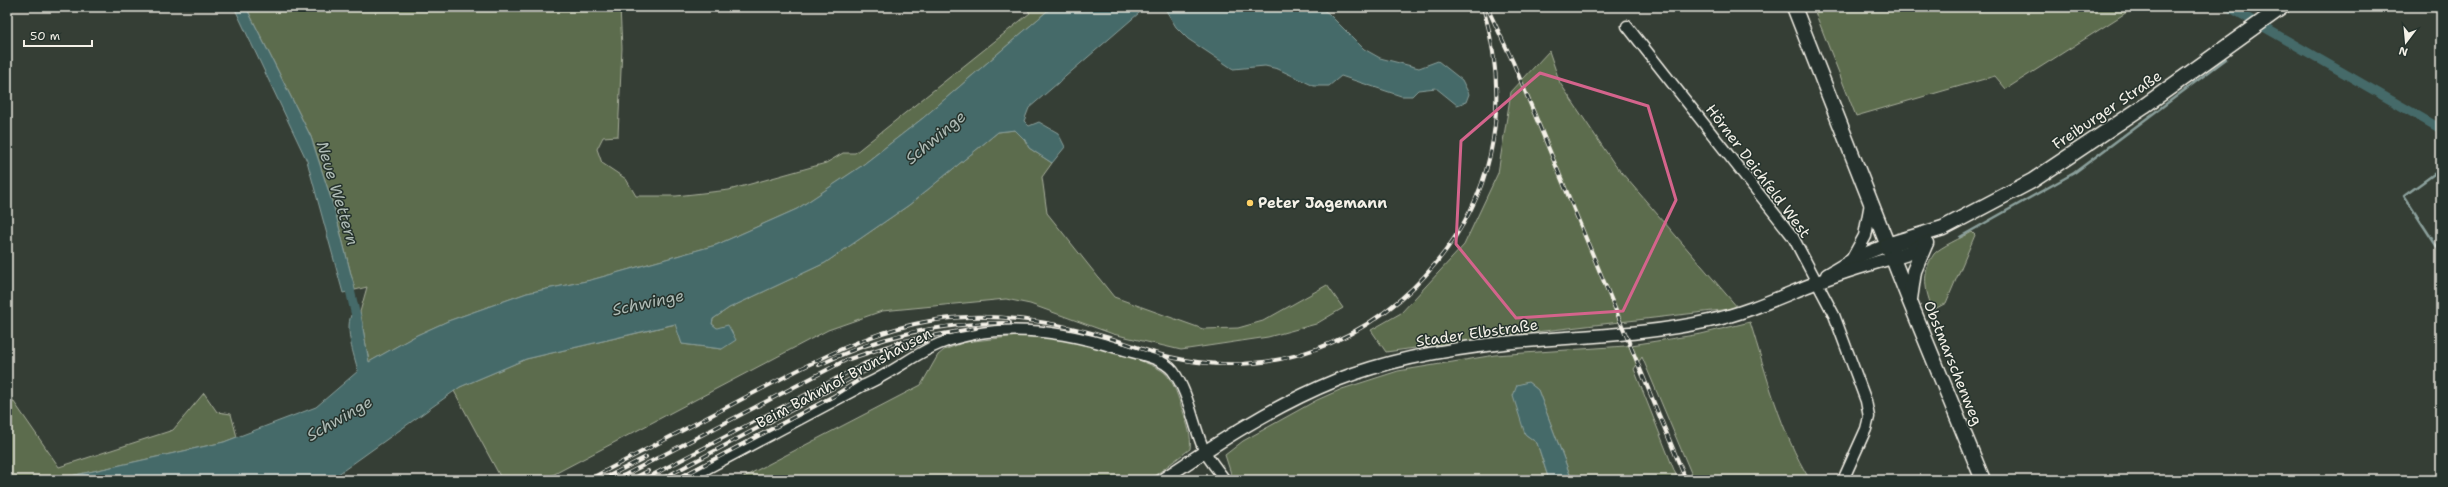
<svg xmlns="http://www.w3.org/2000/svg" width="2448" height="487" font-family="'Shantell Sans',sans-serif">
	<style>
		.green { fill: #5c6c4e; stroke: #a8ae9b }
		.water { fill: #456a69; stroke: #8ba09c }
		.lines { fill: none; stroke-linecap: round; stroke-linejoin: round }
		.stream { stroke: #8ba09c; stroke-width: 2.5 }
		.canal { stroke: #456a69; stroke-width: 9 }
		.minor-casing { stroke: #f4f1e8; stroke-width: 13 }
		.tertiary-casing { stroke: #f4f1e8; stroke-width: 15 }
		.secondary-casing { stroke: #f4f1e8; stroke-width: 17 }
		.minor { stroke: #26332d; stroke-width: 10 }
		.tertiary { stroke: #26332d; stroke-width: 12 }
		.secondary { stroke: #26332d; stroke-width: 14 }
		.rail-casing { stroke: #f4f1e8; stroke-width: 4 }
		.rail { stroke: #26332d; stroke-width: 2.5; stroke-dasharray: 8; stroke-linecap: butt }
		.marked { fill: none; stroke: #d4648c; stroke-width: 3; stroke-linejoin: round }
		.poi-dot { fill: #ffd166; stroke: #26332d; stroke-width: 1.5 }
		.labels { text-anchor: middle; stroke-width: 3; stroke-linejoin: round; paint-order: stroke }
		.street-label { font-size: 15px; fill: #f4f1e8; stroke: #26332d }
		.poi-label { font-size: 15px; font-weight: bold; fill: #f4f1e8; stroke: #26332d; text-anchor: start }
		.water-label { font-size: 16px; font-style: italic; fill: #aebbb5; stroke: #26332d }
	</style>
	<rect width="100%" height="100%" fill="#353e35"/>
	<filter id="ink" filterUnits="userSpaceOnUse"><feTurbulence type="fractalNoise" baseFrequency=".025" numOctaves="2"/><feDisplacementMap in="SourceGraphic" scale="8" xChannelSelector="R" yChannelSelector="G"/><feConvolveMatrix kernelMatrix="1 2 1 2 8 2 1 2 1" color-interpolation-filters="sRGB"/></filter>
	<g filter="url(#ink)">
		<g class="green">
			<path d="M 246,7 L 620,7 L 622,48 L 618,136 L 603,137 L 597,149 L 602,163 L 626,179 L 636,196 L 676,196 L 729,190 L 826,163 L 843,153 L 855,153 L 1030,13 L 1025,7 L 1052,7 L 923,118 L 860,167 L 797,209 L 716,245 L 591,280 L 527,293 L 448,321 L 417,335 L 369,362 L 360,312 L 367,287 L 355,290 L 335,211 L 311,137 Z"/>
			<path d="M 1813,7 L 2135,7 L 2006,89 L 1995,76 L 1856,116 Z"/>
			<path d="M 1549,51 L 1560,83 L 1615,165 L 1738,308 L 1502,336 L 1386,352 L 1371,330 L 1401,313 L 1464,245 L 1498,173 L 1511,92 Z"/>
			<path d="M 1015,130 L 1025,140 L 1029,148 L 1052,163 L 1042,177 L 1047,213 L 1114,297 L 1203,329 L 1238,328 L 1263,321 L 1327,285 L 1343,308 L 1316,324 L 1268,337 L 1181,350 L 1113,334 L 1030,304 L 1006,299 L 882,311 L 828,330 L 543,480 L 502,480 L 454,391 L 460,387 L 526,359 L 676,324 L 682,344 L 722,349 L 717,328 L 712,324 L 713,319 L 729,308 L 825,263 L 909,205 L 998,132 Z"/>
			<path d="M 1972,232 L 1975,235 L 1946,303 L 1933,310 C 1925,291 1921,272 1934,254 C 1940,247 1963,237 1972,232 Z"/>
			<path d="M 1750,322 C 1767,376 1780,431 1810,480 L 1694,480 L 1642,357 L 1634,369 L 1678,480 L 1572,480 L 1538,390 L 1528,382 L 1525,434 L 1537,443 L 1549,480 L 1233,480 L 1225,455 L 1243,441 L 1317,400 L 1342,389 L 1398,371 L 1495,355 L 1625,346 L 1701,334 Z"/>
			<path d="M 1018,336 C 1030,337 1043,336 1055,338 C 1078,342 1149,359 1165,373 C 1175,383 1178,398 1183,411 C 1187,424 1192,436 1190,449 L 1149,480 L 738,480 L 921,385 L 938,355 L 944,350 L 965,342 Z"/>
			<path d="M 7,392 L 59,467 L 173,430 L 204,393 L 217,412 L 231,414 L 237,437 L 224,442 L 53,480 L 7,480 Z"/>
		</g>
		<g class="water">
			<path d="M 234,7 L 246,7 L 311,137 L 335,211 L 355,290 L 343,293 L 307,161 Z"/>
			<path d="M 1052,7 L 1146,7 L 1029,108 L 1024,121 L 1029,126 L 1039,122 L 1058,133 L 1065,147 L 1052,163 L 1029,148 L 1025,140 L 1015,130 L 998,132 L 909,205 L 825,263 L 729,308 L 713,319 L 712,324 L 717,328 L 728,325 L 736,340 L 722,349 L 682,344 L 675,324 L 526,359 L 460,387 L 330,480 L 53,480 L 224,442 L 316,407 L 358,371 C 354,354 345,332 351,315 L 360,312 L 369,362 L 417,335 L 448,321 L 527,293 L 591,280 L 716,245 L 797,209 L 860,167 L 923,118 Z"/>
			<path d="M 1164,7 L 1318,7 L 1328,13 L 1364,49 L 1380,58 L 1419,68 L 1438,61 L 1462,80 L 1469,94 L 1466,102 L 1457,105 L 1436,88 L 1418,90 L 1412,96 L 1401,96 L 1341,76 L 1329,86 L 1314,86 L 1278,69 L 1265,66 L 1233,69 L 1188,39 L 1176,27 Z"/>
			<path d="M 1528,382 L 1538,390 L 1572,480 L 1549,480 L 1537,443 L 1525,434 L 1513,396 L 1517,385 Z"/>
		</g>
		<g class="lines">
			<g class="stream">
				<path d="M 2441,169 L 2404,196 L 2441,253"/>
				<path d="M 1960,237 L 2074,173 L 2226,59"/>
			</g>
			<g class="canal">
				<path d="M 2229,7 L 2441,129"/>
				<path d="M 348,281 L 358,325"/>
			</g>
			<defs>
				<g id="minor">
					<path d="M 1627,26 L 1793,237 L 1834,315 L 1866,401 L 1869,417 L 1866,429 L 1843,480"/>
					<path d="M 685,480 L 862,386 C 890,375 912,355 939,344 C 997,321 1060,330 1117,348 C 1134,353 1162,357 1173,371 C 1189,393 1193,425 1204,450 C 1209,460 1218,470 1225,480"/>
				</g>
				<g id="tertiary">
					<path d="M 1853,258 L 1865,236 L 1871,203"/>
					<path d="M 1827,275 L 1857,257 L 1887,245"/>
					<path d="M 1162,480 C 1218,442 1275,405 1337,380 C 1390,359 1448,349 1504,343 C 1572,336 1642,336 1709,321 C 1746,313 1780,297 1815,283 C 1840,273 1867,265 1892,258"/>
				</g>
				<g id="secondary">
					<path d="M 1794,7 L 1910,302 L 1983,480"/>
					<path d="M 1887,245 L 1943,228 L 2032,181 L 2144,106 L 2282,7"/>
					<path d="M 1892,258 L 1908,253 L 1926,243"/>
					<path d="M 1910,299 L 1914,271 L 1925,245"/>
				</g>
			</defs>
			<use href="#minor" class="minor-casing"/>
			<use href="#tertiary" class="tertiary-casing"/>
			<use href="#secondary" class="secondary-casing"/>
			<use href="#minor" class="minor"/>
			<use href="#tertiary" class="tertiary"/>
			<use href="#secondary" class="secondary"/>
			<defs>
				<g id="rail">
					<path d="M 1487,7 L 1513,62 L 1686,480"/>
					<path d="M 819,365 C 880,335 942,322 1010,323"/>
					<path d="M 588,480 C 641,452 695,424 748,396 C 808,365 868,330 936,320 C 994,311 1057,322 1113,339 C 1132,345 1151,353 1170,357 C 1283,384 1393,332 1455,237 C 1501,168 1506,85 1483,7"/>
					<path d="M 601,480 L 646,457"/>
					<path d="M 615,480 L 846,360 L 904,341 L 976,328"/>
					<path d="M 630,480 L 648,471"/>
					<path d="M 643,480 L 864,364 L 926,341"/>
					<path d="M 660,480 L 884,361"/>
					<path d="M 675,480 L 834,396 L 859,380"/>
				</g>
			</defs>
			<use href="#rail" class="rail-casing"/>
			<use href="#rail" class="rail"/>
		</g>
	</g>
	<path class="marked" d="M 1540,73 L 1648,106 L 1676,200 L 1623,311 L 1516,318 L 1456,244 L 1461,141 Z"/>
	<circle class="poi-dot" cx="1250" cy="203" r="4"/>
	<g class="labels">
		<g class="street-label">
			<text transform="translate(2107 110) rotate(-34)" y="5">Freiburger Straße</text>
			<text transform="translate(1758 171) rotate(53)" y="5">Hörner Deichfeld West</text>
			<text transform="translate(1477 333) rotate(-8)" y="5">Stader Elbstraße</text>
			<text transform="translate(1953 363) rotate(68)" y="5">Obstmarschenweg</text>
			<text transform="translate(844 378) rotate(-28)" y="5">Beim Bahnhof Brunshausen</text>
		</g>
		<g class="poi-label">
			<text x="1258" y="208">Peter Jagemann</text>
		</g>
		<g class="water-label">
			<text transform="translate(935 137) rotate(-40)" y="6">Schwinge</text>
			<text transform="translate(338 193) rotate(73)" y="6">Neue Wettern</text>
			<text transform="translate(648 302) rotate(-12)" y="6">Schwinge</text>
			<text transform="translate(339 418) rotate(-30)" y="6">Schwinge</text>
		</g>
	</g>
	<rect width="2448" height="487" fill="none" stroke="#26332d" stroke-width="24"/>
	<rect x="12" y="12" width="2424" height="463" fill="none" stroke="#f4f1e8" stroke-width="1.5" filter="url(#ink)"/>
	<g transform="translate(2406 42) rotate(196)" stroke="#26332d" stroke-width="3" paint-order="stroke">
	<path d="M0-3L7 15L0 10L-7 15Z" fill="#f4f1e8"/>
	<text y="-6" font-size="11" font-weight="bold" text-anchor="middle" fill="#f4f1e8">N</text>
	</g>
	<path d="M24 40v6h68v-6" fill="none" stroke="#f4f1e8" stroke-width="2"/>
	<text x="30" y="40" font-size="12" fill="#f4f1e8" stroke="#26332d" stroke-width="3" paint-order="stroke">50 m</text>
</svg>
